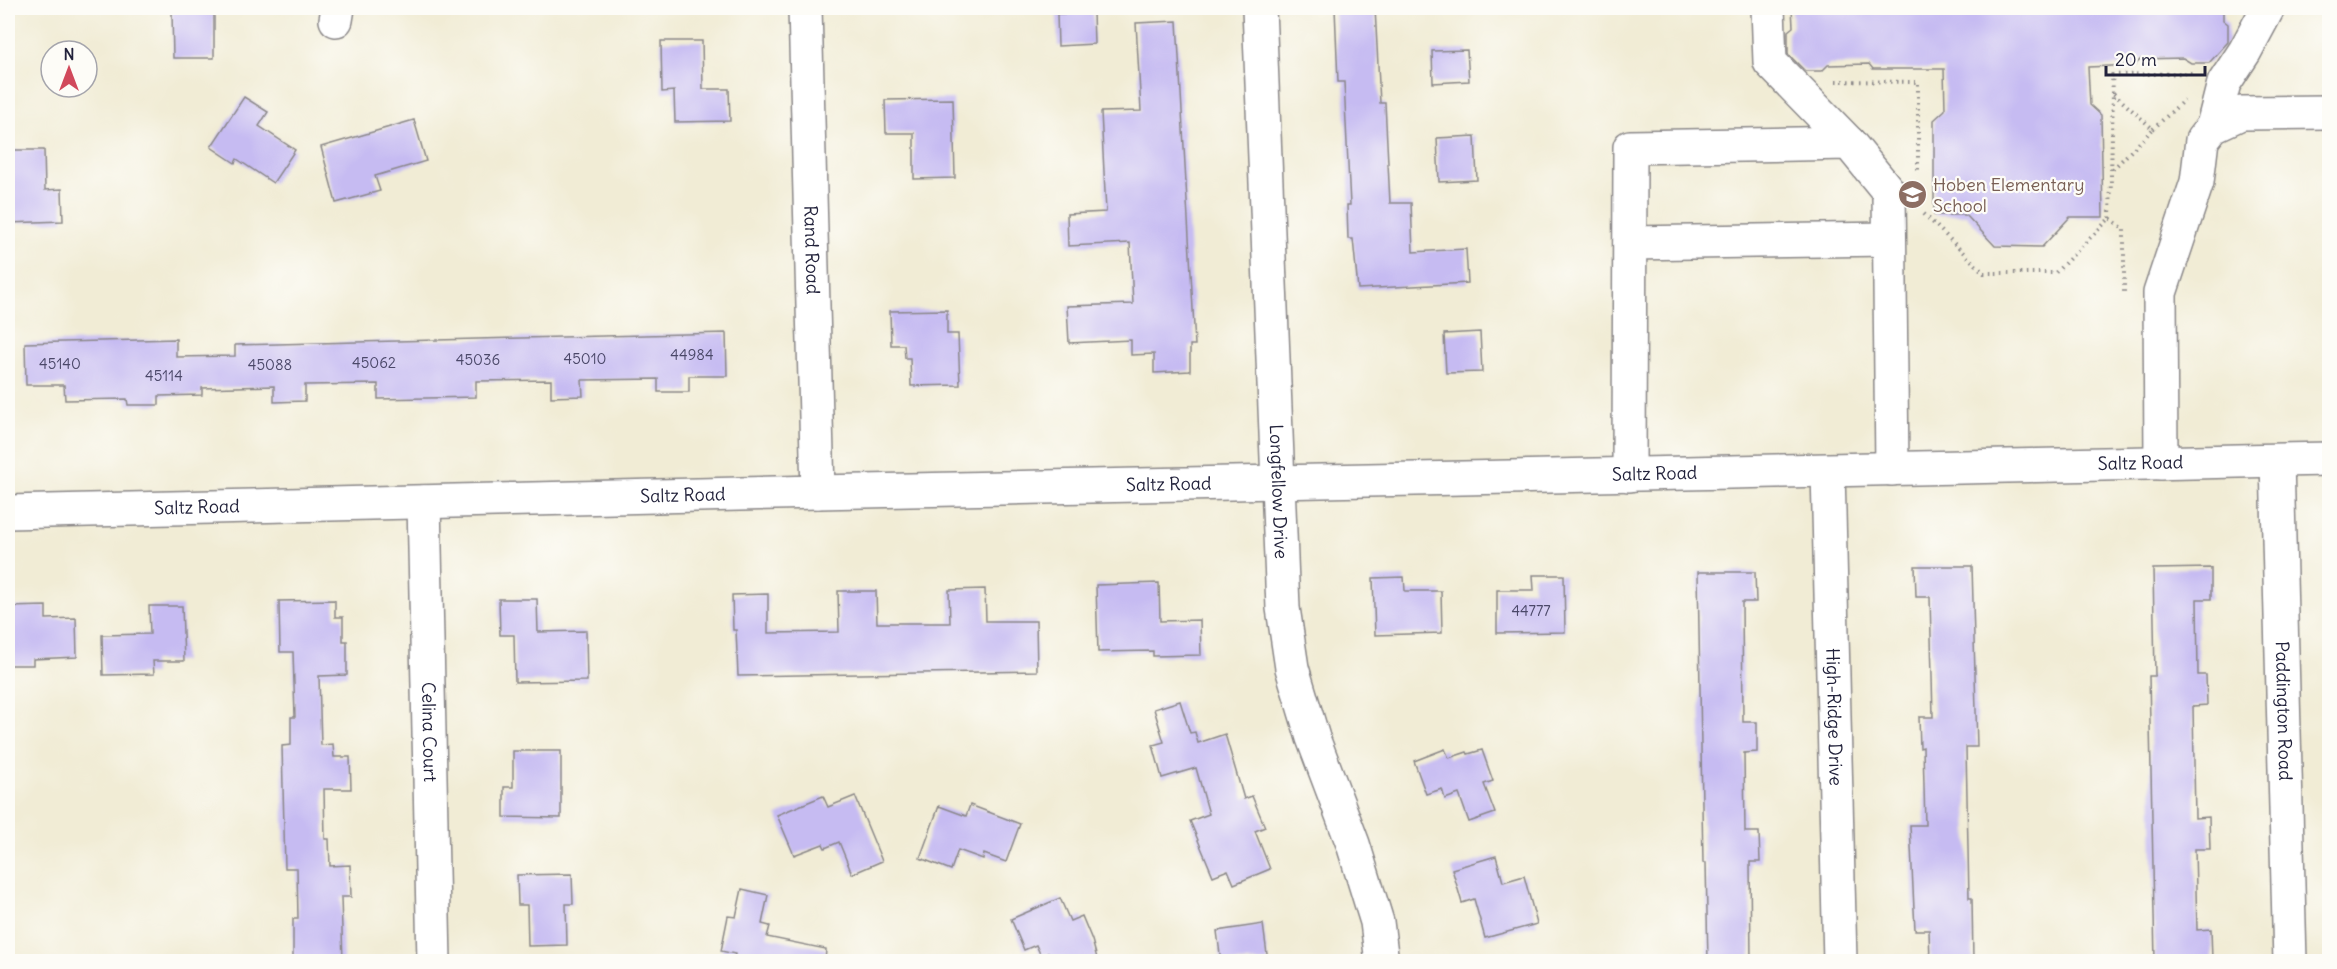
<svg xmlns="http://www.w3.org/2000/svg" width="2337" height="969" font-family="Delius,sans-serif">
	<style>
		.building { fill: #c6bbf2 }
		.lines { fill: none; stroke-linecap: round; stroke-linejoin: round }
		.minor-casing { stroke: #8a8788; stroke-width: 36 }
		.path { stroke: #8a8788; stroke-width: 4; stroke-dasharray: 1.5 4.5; stroke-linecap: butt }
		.minor { stroke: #fff; stroke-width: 33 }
		.labels { text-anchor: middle; stroke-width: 4.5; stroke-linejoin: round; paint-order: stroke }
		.number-label { font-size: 15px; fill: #4b4869 }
		.education-label { font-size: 18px; fill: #785e54; stroke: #fdfcf7; text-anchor: start }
		.street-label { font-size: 18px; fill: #22223b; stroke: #fdfcf7 }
	</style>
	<rect width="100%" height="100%" fill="#fdfcf7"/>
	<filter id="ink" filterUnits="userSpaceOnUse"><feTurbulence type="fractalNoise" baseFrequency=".0167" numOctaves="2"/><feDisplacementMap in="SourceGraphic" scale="12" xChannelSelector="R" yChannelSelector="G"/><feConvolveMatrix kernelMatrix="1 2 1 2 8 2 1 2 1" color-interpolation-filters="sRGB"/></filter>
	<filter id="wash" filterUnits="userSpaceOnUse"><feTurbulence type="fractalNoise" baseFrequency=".008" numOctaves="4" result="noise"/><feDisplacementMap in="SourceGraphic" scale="24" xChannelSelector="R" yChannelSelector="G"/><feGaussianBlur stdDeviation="1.35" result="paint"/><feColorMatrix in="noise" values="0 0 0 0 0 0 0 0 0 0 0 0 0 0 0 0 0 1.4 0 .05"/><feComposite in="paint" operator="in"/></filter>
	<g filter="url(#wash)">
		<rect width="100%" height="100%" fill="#f1ecd5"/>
		<g id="blocks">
			<g class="building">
				<path d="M 184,8 L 214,8 L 214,58 L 173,58 L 172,12 L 184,12 Z"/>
				<path d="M 1335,8 L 1375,8 L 1380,103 L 1385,103 L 1390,203 L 1411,203 L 1413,252 L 1466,249 L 1468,283 L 1358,289 L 1353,239 L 1348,239 L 1347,205 L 1350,205 L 1344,82 L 1338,82 Z"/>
				<path d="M 1792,8 L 2223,8 L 2223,20 L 2228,24 L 2228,42 L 2209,63 L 2191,63 L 2183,58 L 2141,59 L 2135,65 L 2088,67 L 2090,105 L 2101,115 L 2103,217 L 2070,217 L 2042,247 L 1995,246 L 1966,215 L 1934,215 L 1934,120 L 1945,110 L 1944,69 L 1873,69 L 1869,64 L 1828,65 L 1822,71 L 1805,71 L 1788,54 L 1788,31 L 1793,27 Z"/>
				<path d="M 1093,12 L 1094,44 L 1058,46 L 1057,14 Z"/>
				<path d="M 1177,21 L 1195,345 L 1190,345 L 1190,371 L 1154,373 L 1154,354 L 1131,355 L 1131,340 L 1069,343 L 1067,306 L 1133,304 L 1130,243 L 1068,246 L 1067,214 L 1106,212 L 1101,112 L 1141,111 L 1136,23 Z"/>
				<path d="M 661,41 L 702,41 L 703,89 L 729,89 L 730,121 L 675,122 L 674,91 L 662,92 Z"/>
				<path d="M 1467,50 L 1469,81 L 1433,83 L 1432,51 Z"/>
				<path d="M 244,97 L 268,112 L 259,126 L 295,150 L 273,183 L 237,159 L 235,163 L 211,147 Z"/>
				<path d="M 953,99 L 955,178 L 914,179 L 914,133 L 886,133 L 885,100 Z"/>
				<path d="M 414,120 L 426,161 L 375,176 L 380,191 L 336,203 L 321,147 Z"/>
				<path d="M 1475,136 L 1477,180 L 1439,182 L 1437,138 Z"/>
				<path d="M 8,150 L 44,150 L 45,190 L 62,189 L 63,221 L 8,223 Z"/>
				<path d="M 947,310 L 947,334 L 958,334 L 960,385 L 911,386 L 910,358 L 905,358 L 904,345 L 891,345 L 890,311 Z"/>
				<path d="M 1480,332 L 1482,372 L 1446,373 L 1444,334 Z"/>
				<path d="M 726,333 L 727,376 L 689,376 L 689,392 L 658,392 L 658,379 L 582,380 L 583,396 L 551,397 L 551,380 L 476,381 L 476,397 L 378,399 L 378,384 L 305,385 L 305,401 L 274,402 L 274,386 L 202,388 L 202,395 L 159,396 L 159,405 L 128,405 L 127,399 L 65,400 L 64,385 L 26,385 L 25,343 L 176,339 L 176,357 L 235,356 L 235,345 Z"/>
				<path d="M 1915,566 L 1972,566 L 1977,747 L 1966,747 L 1969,898 L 1972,898 L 1973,962 L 1930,962 L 1929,930 L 1915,930 L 1910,825 L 1925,825 L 1923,747 L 1920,748 L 1919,717 L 1933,717 L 1930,597 L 1916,597 Z"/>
				<path d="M 2211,568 L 2211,599 L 2197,599 L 2198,675 L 2206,675 L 2207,705 L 2193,706 L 2195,818 L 2209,817 L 2210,849 L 2195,849 L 2197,930 L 2211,929 L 2212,960 L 2155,961 L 2149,676 L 2155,676 L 2153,569 Z"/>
				<path d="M 1698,572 L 1755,572 L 1756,602 L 1742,602 L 1743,722 L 1757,722 L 1757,752 L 1744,753 L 1745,832 L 1759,832 L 1760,862 L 1750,862 L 1751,962 L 1708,962 L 1706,863 L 1703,863 Z"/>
				<path d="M 1533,575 L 1564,575 L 1565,632 L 1497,633 L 1497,590 L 1534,590 Z"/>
				<path d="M 1404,577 L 1405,591 L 1441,591 L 1442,633 L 1375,635 L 1373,578 Z"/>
				<path d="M 1159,583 L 1160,621 L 1200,620 L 1201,655 L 1153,656 L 1153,651 L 1098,652 L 1096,585 Z"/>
				<path d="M 985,589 L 986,621 L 1036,621 L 1037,671 L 738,676 L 736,630 L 733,630 L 732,595 L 768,594 L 768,633 L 839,632 L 838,591 L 876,591 L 877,623 L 950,623 L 949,590 Z"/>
				<path d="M 499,599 L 537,599 L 538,632 L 586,631 L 587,681 L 515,682 L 514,635 L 500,635 Z"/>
				<path d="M 335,600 L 335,617 L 343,617 L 343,641 L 347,641 L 347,675 L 319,676 L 321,745 L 333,744 L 334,757 L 350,757 L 351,789 L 324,789 L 325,839 L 329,839 L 330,866 L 350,865 L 351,897 L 341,897 L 343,962 L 293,962 L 293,919 L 298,919 L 297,868 L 285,868 L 282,746 L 291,745 L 291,717 L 295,717 L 293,652 L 280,652 L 279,601 Z"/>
				<path d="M 46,606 L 46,619 L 76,618 L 77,657 L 33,659 L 33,665 L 8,665 L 8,607 Z"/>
				<path d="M 149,606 L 182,606 L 184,661 L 153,661 L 154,674 L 103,675 L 102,635 L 150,634 Z"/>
				<path d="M 1180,701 L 1190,733 L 1195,732 L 1198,743 L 1225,734 L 1244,799 L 1252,796 L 1265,827 L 1255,831 L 1270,869 L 1234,884 L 1228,870 L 1213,876 L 1190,821 L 1209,814 L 1196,768 L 1162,778 L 1153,745 L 1164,742 L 1154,709 Z"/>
				<path d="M 1445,749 L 1449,758 L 1467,752 L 1468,754 L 1482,750 L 1493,781 L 1484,784 L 1495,813 L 1469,822 L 1459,794 L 1445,799 L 1442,789 L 1426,794 L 1414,761 Z"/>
				<path d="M 513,751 L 561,751 L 561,818 L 504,817 L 504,787 L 513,787 Z"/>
				<path d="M 823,796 L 828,807 L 855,796 L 882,861 L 852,874 L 839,842 L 825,848 L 823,844 L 794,855 L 777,815 Z"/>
				<path d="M 970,805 L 1020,824 L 1006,862 L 984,854 L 983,859 L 958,850 L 951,870 L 920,858 L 939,806 L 966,816 Z"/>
				<path d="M 1496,856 L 1503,882 L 1524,876 L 1537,924 L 1485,938 L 1474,899 L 1462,903 L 1452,869 Z"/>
				<path d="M 572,874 L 573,904 L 566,904 L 567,945 L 528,946 L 527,905 L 518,905 L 517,875 Z"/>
				<path d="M 742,889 L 768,895 L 762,924 L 770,926 L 767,937 L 826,949 L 825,962 L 733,962 L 735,954 L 721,951 L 728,916 L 736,917 Z"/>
				<path d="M 1060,898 L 1070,921 L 1082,916 L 1092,940 L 1098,962 L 1051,962 L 1048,953 L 1041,956 L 1036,945 L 1024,950 L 1011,919 Z"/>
				<path d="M 1263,924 L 1268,962 L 1221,962 L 1217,931 Z"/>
			</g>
		</g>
	</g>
	<g filter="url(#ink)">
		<use href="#blocks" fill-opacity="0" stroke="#8a8788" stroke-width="1.5"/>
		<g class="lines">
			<defs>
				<g id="minor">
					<path id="s1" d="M 805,8 L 818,492"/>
					<path id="s2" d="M 1259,8 L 1283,608 L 1292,668 L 1313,738 L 1353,844 L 1377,922 L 1382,962"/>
					<path d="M 1768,8 L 1770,62 L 1849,143"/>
					<path d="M 336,20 L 338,8"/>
					<path d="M 2213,126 L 2224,83 L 2245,51 L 2268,8"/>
					<path d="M 1630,243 L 1889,239"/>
					<path id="s3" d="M 2277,461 L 2290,962"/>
					<path d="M 2161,463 L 2160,293 L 2197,182 L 2202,140 L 2213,126 L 2241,113 L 2330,112"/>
					<path id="s4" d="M 1828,471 L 1840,962"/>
					<path d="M 1629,475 L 1630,147 L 1849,143 L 1889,192 L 1892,469"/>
					<path id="s5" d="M 424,502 L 434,962"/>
					<path id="s6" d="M 8,512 L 818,492 L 2330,459"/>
				</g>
			</defs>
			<use href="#minor" class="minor-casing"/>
			<g class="path">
				<path d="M 1836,81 L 1918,82 L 1918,171"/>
				<path d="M 2113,93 L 2112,75 L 2193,73"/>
				<path d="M 2153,129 L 2184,100"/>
				<path d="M 1924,214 L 1984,273 L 2055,273 L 2110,218 L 2124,229 L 2124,292"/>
				<path d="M 2110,218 L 2113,93 L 2153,129 L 2111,171"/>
			</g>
			<use href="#minor" class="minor"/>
		</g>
	</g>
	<defs>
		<symbol id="school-disc" viewBox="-11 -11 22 22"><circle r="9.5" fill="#8d6e63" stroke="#fdfcf7"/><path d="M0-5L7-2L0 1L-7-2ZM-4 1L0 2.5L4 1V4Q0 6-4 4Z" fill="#fff"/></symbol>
	</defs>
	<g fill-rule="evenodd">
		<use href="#school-disc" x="1896" y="178" width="33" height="33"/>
	</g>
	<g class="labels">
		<g class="number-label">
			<text x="692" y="360">44984</text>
			<text x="585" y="364">45010</text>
			<text x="478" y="365">45036</text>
			<text x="374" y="368">45062</text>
			<text x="60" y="369">45140</text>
			<text x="270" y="370">45088</text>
			<text x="164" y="381">45114</text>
			<text x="1531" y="616">44777</text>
		</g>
		<g class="education-label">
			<text x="1933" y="191">Hoben Elementary<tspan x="1933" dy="21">School</tspan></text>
		</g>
		<g class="street-label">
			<text dy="6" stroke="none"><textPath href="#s1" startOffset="242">Rand Road</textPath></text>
			<text dy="6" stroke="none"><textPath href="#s6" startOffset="2133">Saltz Road</textPath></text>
			<text dy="6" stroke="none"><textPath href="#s6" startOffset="1647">Saltz Road</textPath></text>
			<text dy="6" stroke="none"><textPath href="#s6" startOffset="1161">Saltz Road</textPath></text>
			<text dy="6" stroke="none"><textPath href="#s2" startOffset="484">Longfellow Drive</textPath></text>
			<text dy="6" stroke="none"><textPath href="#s6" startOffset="675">Saltz Road</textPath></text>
			<text dy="6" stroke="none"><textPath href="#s6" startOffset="189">Saltz Road</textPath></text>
			<text dy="6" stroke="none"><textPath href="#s3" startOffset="250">Paddington Road</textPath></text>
			<text dy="6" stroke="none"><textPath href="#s4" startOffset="246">High-Ridge Drive</textPath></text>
			<text dy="6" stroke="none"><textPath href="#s5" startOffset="230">Celina Court</textPath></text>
		</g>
	</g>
	<rect width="2337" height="969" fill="none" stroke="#fdfcf7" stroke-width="30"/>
	<g transform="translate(69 69)"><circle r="28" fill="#fdfcf7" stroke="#a5a5ac" stroke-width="1.5"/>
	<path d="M0-4.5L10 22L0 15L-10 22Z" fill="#d1495b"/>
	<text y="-9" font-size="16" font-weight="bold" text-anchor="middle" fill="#22223b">N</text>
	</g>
	<path d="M2106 66v9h99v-9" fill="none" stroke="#22223b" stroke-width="3"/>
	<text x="2115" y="66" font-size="18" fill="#22223b" stroke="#fdfcf7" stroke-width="4.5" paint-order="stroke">20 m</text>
</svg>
